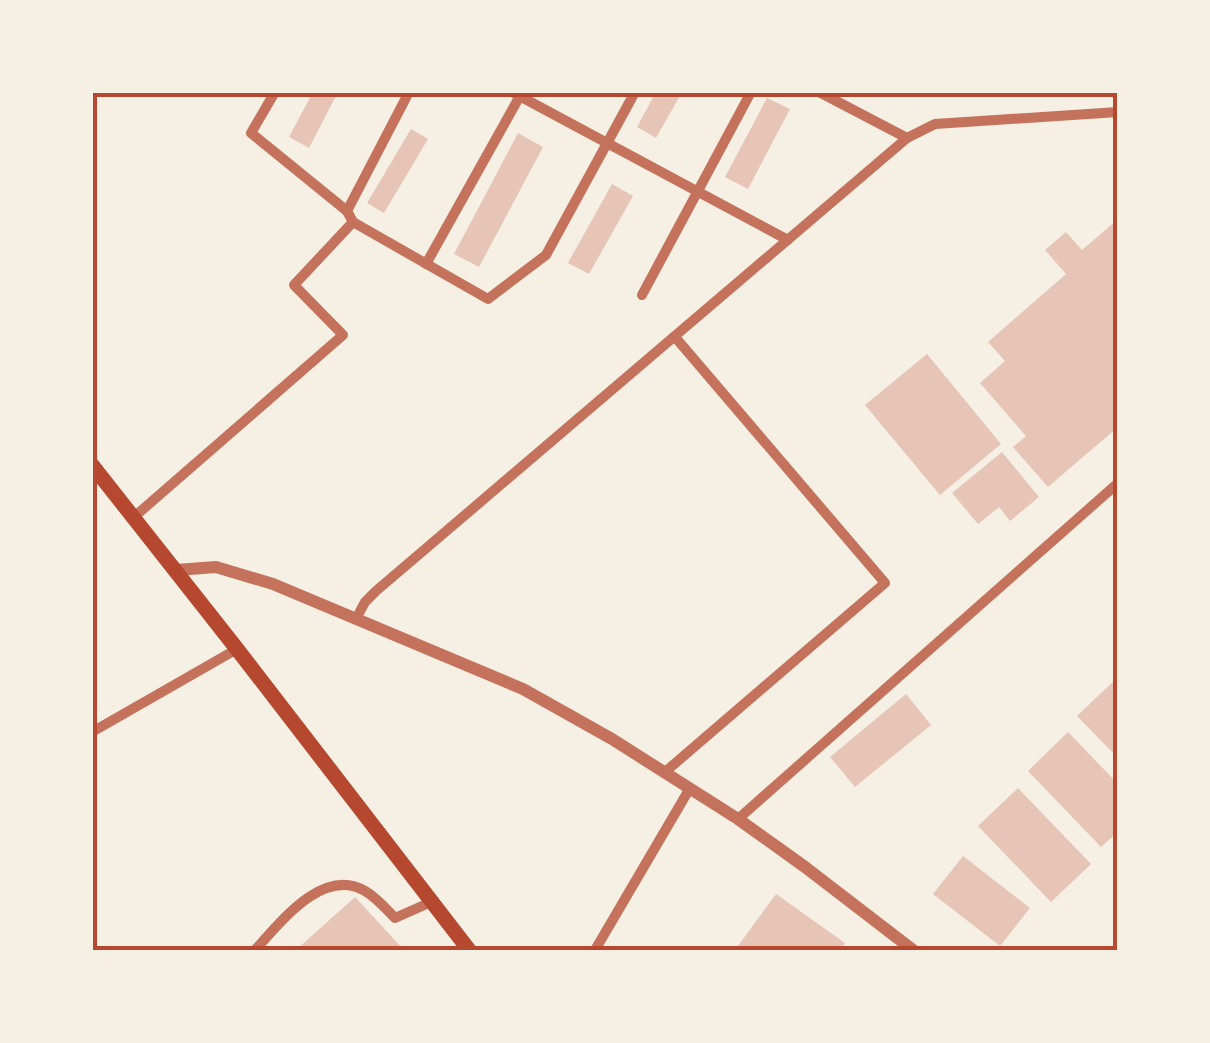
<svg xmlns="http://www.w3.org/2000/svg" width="1210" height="1043" font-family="'IBM Plex Serif',serif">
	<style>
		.building { fill: #e6c5b7 }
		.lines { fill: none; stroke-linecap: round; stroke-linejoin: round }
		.minor { stroke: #c5725c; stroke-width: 10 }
		.tertiary { stroke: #c5725c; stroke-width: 12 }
		.primary { stroke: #b5482f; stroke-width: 15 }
		.neatline { fill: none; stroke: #b5482f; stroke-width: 4 }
	</style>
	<rect width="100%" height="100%" fill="#f6efe4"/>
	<g class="building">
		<path d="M 313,92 L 338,92 L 309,148 L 289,137 Z"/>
		<path d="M 656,92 L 682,92 L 656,138 L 637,127 Z"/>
		<path d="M 767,98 L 790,109 L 748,189 L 725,177 Z"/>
		<path d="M 411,129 L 428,139 L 384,213 L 367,203 Z"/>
		<path d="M 518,133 L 543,147 L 479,267 L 454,254 Z"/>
		<path d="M 612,184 L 633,196 L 589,274 L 568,263 Z"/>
		<path d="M 1118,219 L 1118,427 L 1048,487 L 1013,447 L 1026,436 L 980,383 L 1005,361 L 988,342 L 1066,274 L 1045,250 L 1066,232 L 1082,250 Z"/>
		<path d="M 927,354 L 1001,444 L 940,495 L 865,405 Z"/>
		<path d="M 1002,452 L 1039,497 L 1010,521 L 999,507 L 978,524 L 952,493 Z"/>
		<path d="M 1118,677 L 1118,758 L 1077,716 Z"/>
		<path d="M 906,694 L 931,725 L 855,787 L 830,757 Z"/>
		<path d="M 1068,732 L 1118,784 L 1118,832 L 1101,847 L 1028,771 Z"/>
		<path d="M 1018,788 L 1091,864 L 1051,902 L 978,826 Z"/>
		<path d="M 963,856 L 1030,908 L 1000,946 L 933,894 Z"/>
		<path d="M 776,894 L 845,943 L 840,950 L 735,950 Z"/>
		<path d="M 355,897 L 404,950 L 296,950 Z"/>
	</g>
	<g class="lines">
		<g class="minor">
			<path d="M 275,92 L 251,133 L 347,211"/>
			<path d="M 512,92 L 788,240"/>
			<path d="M 819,92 L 907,138"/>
			<path d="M 353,222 L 488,299 L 546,255 L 635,92"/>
			<path d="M 426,264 L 521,94"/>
			<path d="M 642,295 L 751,92"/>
			<path d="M 134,517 L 343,335 L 294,285 L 353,222 L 347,211 L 409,92"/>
			<path d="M 357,617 L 365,602 L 376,591 L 907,138 L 935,124 L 1118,112"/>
			<path d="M 92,732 L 237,649"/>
			<path d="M 665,772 L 885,583 L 675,337"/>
			<path d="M 738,819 L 1118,483"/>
			<path d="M 255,950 C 280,923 323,866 365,891 C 376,897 386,909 395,918 L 431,902"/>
			<path d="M 595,950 L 690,788"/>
		</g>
		<path class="tertiary" d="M 176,570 L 216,567 L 273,584 L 523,689 L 612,739 L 738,819 L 805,867 L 913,950"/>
		<path class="primary" d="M 92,465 L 237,649 L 469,950"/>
	</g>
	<rect width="1210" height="1043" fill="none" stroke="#f6efe4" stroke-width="190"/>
	<rect x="95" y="95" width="1020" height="853" class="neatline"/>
</svg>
